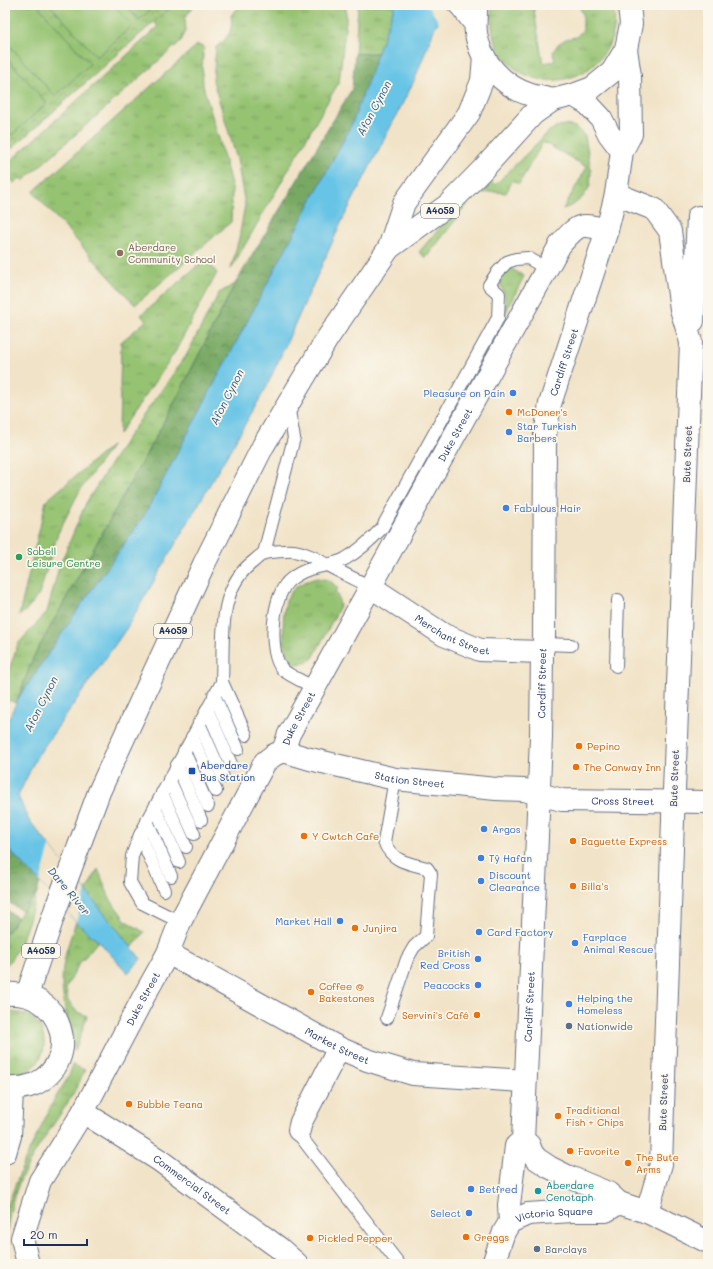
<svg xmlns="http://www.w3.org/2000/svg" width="713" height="1269" font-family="Mali,sans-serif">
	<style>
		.grass { fill: url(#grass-tufts); stroke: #587968 }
		.forest { fill: url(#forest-crowns); stroke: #4a6c61 }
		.park { fill: url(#park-crowns); stroke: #587968 }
		.garden { fill: #96c372; stroke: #587968 }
		.water { fill: #68c4e6; stroke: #427aa2 }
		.pier { fill: #f1e3c7 }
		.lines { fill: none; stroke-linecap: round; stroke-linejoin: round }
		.lane-casing { stroke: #666e83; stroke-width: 14 }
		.street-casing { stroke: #666e83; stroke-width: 24 }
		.secondary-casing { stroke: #666e83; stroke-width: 24 }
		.primary-casing { stroke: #666e83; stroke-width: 24 }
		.lane { stroke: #fff; stroke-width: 12 }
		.street { stroke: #fff; stroke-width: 22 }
		.secondary { stroke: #fff; stroke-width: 22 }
		.primary { stroke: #fff; stroke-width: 22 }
		.education-dot { fill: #8d6e63; stroke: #fbf7ec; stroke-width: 1.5 }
		.shop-dot { fill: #3f7fe0; stroke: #fbf7ec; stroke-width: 1.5 }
		.food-dot { fill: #e8710a; stroke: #fbf7ec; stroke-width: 1.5 }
		.leisure-dot { fill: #2e9e5b; stroke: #fbf7ec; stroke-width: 1.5 }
		.transit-dot { fill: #1a4fb4; stroke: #fbf7ec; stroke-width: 1.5 }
		.service-dot { fill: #5c6f8a; stroke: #fbf7ec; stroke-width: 1.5 }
		.culture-dot { fill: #0f9aa8; stroke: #fbf7ec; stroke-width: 1.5 }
		.labels { text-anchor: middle; stroke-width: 3.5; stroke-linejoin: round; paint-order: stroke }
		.shield { fill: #fbf7ec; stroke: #5e6b89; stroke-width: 1 }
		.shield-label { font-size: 9px; font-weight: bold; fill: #1b2f5e }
		.education-label { font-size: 10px; fill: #785e54; stroke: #fbf7ec; text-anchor: start }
		.street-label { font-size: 10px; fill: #1b2f5e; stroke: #fbf7ec }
		.shop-label { font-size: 10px; fill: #366cbe; stroke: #fbf7ec; text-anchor: start }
		.food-label { font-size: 10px; fill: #c56008; stroke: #fbf7ec; text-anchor: start }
		.leisure-label { font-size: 10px; fill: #27864d; stroke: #fbf7ec; text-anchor: start }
		.transit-label { font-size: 10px; fill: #164399; stroke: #fbf7ec; text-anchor: start }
		.service-label { font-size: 10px; fill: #4e5e75; stroke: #fbf7ec; text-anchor: start }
		.culture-label { font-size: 10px; fill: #0d838f; stroke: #fbf7ec; text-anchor: start }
		.water-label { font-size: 11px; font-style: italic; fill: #325c87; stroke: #fbf7ec }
	</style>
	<defs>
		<pattern id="grass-tufts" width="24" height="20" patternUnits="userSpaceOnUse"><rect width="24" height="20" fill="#96c372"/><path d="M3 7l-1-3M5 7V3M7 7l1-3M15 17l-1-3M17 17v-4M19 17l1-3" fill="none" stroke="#7a9f61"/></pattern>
		<pattern id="forest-crowns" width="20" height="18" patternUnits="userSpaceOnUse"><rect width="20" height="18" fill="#78a964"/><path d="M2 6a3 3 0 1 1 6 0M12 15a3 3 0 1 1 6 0" fill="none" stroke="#628a56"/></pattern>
		<pattern id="park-crowns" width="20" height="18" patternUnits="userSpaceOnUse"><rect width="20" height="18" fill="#96c372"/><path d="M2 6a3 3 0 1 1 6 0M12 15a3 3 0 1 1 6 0" fill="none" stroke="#7a9f61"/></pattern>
	</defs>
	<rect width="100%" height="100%" fill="#fbf7ec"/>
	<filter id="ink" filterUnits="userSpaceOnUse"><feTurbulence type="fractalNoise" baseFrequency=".025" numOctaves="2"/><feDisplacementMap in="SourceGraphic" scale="8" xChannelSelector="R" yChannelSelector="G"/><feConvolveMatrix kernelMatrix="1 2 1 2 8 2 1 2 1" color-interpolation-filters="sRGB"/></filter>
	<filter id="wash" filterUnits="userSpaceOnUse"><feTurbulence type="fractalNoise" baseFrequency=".012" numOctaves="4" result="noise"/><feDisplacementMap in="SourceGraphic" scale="16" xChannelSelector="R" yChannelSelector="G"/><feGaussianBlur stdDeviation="0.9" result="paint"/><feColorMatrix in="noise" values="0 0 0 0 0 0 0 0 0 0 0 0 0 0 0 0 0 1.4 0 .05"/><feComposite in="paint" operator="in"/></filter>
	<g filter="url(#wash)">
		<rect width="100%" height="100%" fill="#f1e3c7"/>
		<g class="grass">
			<path d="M 173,5 L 194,5 L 185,18 L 186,31 L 181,41 L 23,181 L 20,178 L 14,183 C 8,177 2,172 7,164 L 158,27 L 154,21 Z"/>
			<path d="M 241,5 L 346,5 L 346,21 L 339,82 L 231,269 L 239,238 L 245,205 L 237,159 L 213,81 L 216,47 C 229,37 233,31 231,15 Z"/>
			<path d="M 358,5 L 395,5 L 378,53 L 355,54 Z"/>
			<path d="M 492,5 L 533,5 L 543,63 L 555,61 L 553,52 L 558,44 L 566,39 L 576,37 L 583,30 L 583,14 L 578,5 L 613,5 C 617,21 614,38 605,52 C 578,92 516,90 496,44 C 491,31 491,18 492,5 Z"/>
			<path d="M 197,45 L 204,47 L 202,67 L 203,86 L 219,139 L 232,188 L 231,222 L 135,305 L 33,192 Z"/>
			<path d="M 565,125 L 575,127 L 585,136 L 591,170 L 590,186 L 583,197 L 573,205 L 563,209 L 587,167 L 543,142 L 519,184 L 513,180 L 506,193 C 492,191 482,191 471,200 L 426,258 L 419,252 L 467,196 L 486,177 L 495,185 L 549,131 L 559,126 Z"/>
			<path d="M 205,259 L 217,273 L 175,352 L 119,434 L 121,342 L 146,321 L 141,315 Z"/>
			<path d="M 510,268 L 524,276 L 504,316 C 505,310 506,304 505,299 C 504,285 491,278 510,268 Z"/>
			<path d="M 235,284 L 169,413 L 33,658 L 16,703 L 9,700 L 5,708 L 5,682 L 18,644 L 47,612 L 59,567 L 86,503 L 125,441 L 186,356 L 219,293 Z"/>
			<path d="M 112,445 L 79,492 L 58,533 L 39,594 L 28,609 L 19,616 L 46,501 Z"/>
			<path d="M 318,578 L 329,580 L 338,588 L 335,592 L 338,597 L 340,606 L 313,658 L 306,663 L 295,664 L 293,667 C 282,656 280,608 289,595 C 296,584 306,581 318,578 Z"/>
			<path d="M 98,869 L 110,899 L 126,921 L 144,932 L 132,948 L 86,891 Z"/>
			<path d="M 37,893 C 29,918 23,947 5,967 L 5,934 Z"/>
			<path d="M 76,922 L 98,941 L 79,964 L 66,988 L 68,1001 L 77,1012 L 87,1016 L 75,1051 C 70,1029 62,1003 62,981 C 62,961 69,941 76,922 Z"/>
			<path d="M 7,1012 C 63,1010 50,1085 5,1073 L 5,1013 Z"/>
			<path d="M 73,1065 L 85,1070 C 82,1077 78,1085 74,1092 C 58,1120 37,1145 23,1175 C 10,1200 4,1236 7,1264 L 5,1264 L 6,1209 L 25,1160 L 54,1100 L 68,1078 Z"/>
		</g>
		<g class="forest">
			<path d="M 378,53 L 352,124 L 144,516 L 81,605 L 18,699 L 33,658 L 169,413 L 235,284 L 352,89 L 355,54 Z"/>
			<path d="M 5,846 L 40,882 L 37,893 L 22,911 L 5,900 Z"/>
			<path d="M 5,909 L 18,918 L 5,934 Z"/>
		</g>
		<path class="park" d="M 5,5 L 173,5 L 10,150 L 5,144 Z"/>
		<g class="garden">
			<path d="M 14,5 L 37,5 L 90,64 L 55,96 L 5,40 L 5,13 Z"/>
			<path d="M 50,5 L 114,5 L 132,26 L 97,57 Z"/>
			<path d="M 126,5 L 156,5 L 139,20 Z"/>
			<path d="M 5,56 L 47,103 L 12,135 L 5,127 Z"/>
		</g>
		<path class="water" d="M 395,5 L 449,5 L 435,27 L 414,81 L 341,223 L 266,388 L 126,629 L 36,758 L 18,796 L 28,819 L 141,959 L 128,973 L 98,941 L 76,922 L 40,882 L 5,846 L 5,726 L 18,699 L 81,605 L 144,516 L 352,124 Z"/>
		<g class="pier">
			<path d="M 423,5 L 451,5 L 440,24 L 430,8 Z"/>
			<path d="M 50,846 L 86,891 L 76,922 L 40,882 Z"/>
		</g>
	</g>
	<g filter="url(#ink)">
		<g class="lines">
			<defs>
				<g id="lane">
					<path d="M 453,5 L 458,10 L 475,32"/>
					<path d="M 264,553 L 294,438 L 288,406"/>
					<path d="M 544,644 L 571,645"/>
					<path d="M 616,666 L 618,600"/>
					<path d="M 222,682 L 246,735"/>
					<path d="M 315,688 C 306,683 290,676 283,670 C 267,654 272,592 291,579 C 295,576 301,572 307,570 C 319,566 333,565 345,559 C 359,551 371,540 382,528 L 498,318 L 499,294 L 489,285 L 497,273 L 507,262 L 516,259 L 528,258 L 547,269"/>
					<path d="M 214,695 L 238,749"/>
					<path d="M 207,709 L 231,764"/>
					<path d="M 199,723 L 223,777"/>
					<path d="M 192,737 L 216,791"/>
					<path d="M 184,751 L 208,806"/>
					<path d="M 177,765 L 201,820"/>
					<path d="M 169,779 L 194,834"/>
					<path d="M 162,793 L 186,847"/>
					<path d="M 155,807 L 179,862"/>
					<path d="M 147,821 L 171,876"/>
					<path d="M 140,835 L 164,890"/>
					<path d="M 180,922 L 142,903 L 130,882 L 132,856 L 140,835 L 222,682 C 224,640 216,589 254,561 C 257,558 261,555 264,553 C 268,552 290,550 294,551 C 307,553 317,559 327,565 C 342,573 357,580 371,587"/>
					<path d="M 387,1018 L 407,959 L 414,947 L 426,936 L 431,874 L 427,868 C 407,863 393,862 384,842 L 395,779"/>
					<path d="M 299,1130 L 301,1137 L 399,1264"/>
				</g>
				<g id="street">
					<path d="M 616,194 L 654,209 L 670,231 L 681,309 L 691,342 L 674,791 L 661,1164 L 647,1212"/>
					<path d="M 693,321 L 698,217"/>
					<path id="s1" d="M 371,587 L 444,635 L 480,650 L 542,652"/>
					<path id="s2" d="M 283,751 L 310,759 L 395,779 L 496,789 L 524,790 L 562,800 L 708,802"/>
					<path id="s3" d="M 168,953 L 339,1048 L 367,1060 L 413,1074 L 525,1081"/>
					<path id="s4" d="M 83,1112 L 159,1160 L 279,1248 L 297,1264"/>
					<path d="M 299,1130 L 301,1122 L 339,1048"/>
					<path id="s5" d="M 28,1264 L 22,1238 L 40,1181 L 83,1112 L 144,996 L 168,953 L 180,922 L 265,762 L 274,755 L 283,751 L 289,734 L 560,245 C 579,223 580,223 607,230"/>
				</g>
				<g id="secondary">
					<path d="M 573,95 L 588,104 L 601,118 L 609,134 L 622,151"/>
					<path d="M 523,1140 L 529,1145 L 532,1153 L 537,1159 L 549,1167 L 567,1176 L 608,1193 L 619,1203"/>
					<path id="s6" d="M 510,1222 L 509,1205 L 516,1146 L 523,1140 L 537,837 L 541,737 L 542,652 L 544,644 L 545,435 L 550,404 L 607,230 L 616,194 L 622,151 L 631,134 L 630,76 L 626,49"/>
				</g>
				<g id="primary">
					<path d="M 477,5 L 476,9 C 476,17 475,25 476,33 C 480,62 504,87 531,95 C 538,97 546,98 553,100"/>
					<path d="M 389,248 L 448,205 L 485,167 L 533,114 L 553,100 L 573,95 L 592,88 L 612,72 L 626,49 L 631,24 L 629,5"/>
					<path d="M 5,994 C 62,988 84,1060 35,1084 C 25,1088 15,1089 5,1088"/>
					<path d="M 27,995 L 56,908 L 99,792 L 204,564 L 263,446 L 327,339 L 389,248 L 404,203 L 469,113 L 482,81 L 484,56"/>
					<path d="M 5,1153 L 10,1136 L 12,1089"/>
					<path id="s7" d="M 493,1264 L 504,1232 L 510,1222 L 528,1214 L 572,1211 L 606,1211 L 619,1203 L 647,1212 L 708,1242"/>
				</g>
			</defs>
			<use href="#lane" class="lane-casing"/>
			<use href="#street" class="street-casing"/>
			<use href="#secondary" class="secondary-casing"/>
			<use href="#primary" class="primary-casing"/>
			<use href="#lane" class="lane"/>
			<use href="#street" class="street"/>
			<use href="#secondary" class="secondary"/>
			<use href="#primary" class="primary"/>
		</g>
	</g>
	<circle class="education-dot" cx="120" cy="253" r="4"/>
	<g class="shop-dot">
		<circle cx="513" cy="393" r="4"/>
		<circle cx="509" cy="432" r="4"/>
		<circle cx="506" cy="508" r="4"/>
		<circle cx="484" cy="829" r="4"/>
		<circle cx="481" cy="858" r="4"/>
		<circle cx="481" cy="881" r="4"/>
		<circle cx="340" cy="921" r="4"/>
		<circle cx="479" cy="932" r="4"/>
		<circle cx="575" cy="943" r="4"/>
		<circle cx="478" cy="959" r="4"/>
		<circle cx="478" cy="985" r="4"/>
		<circle cx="569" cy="1004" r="4"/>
		<circle cx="471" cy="1189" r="4"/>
		<circle cx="469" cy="1213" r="4"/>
	</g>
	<g class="food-dot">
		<circle cx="509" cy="412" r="4"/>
		<circle cx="579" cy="746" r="4"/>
		<circle cx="576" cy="767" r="4"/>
		<circle cx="304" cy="836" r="4"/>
		<circle cx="573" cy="841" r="4"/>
		<circle cx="573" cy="886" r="4"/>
		<circle cx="355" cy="928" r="4"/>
		<circle cx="311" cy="992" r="4"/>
		<circle cx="477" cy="1015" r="4"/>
		<circle cx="129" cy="1104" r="4"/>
		<circle cx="558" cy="1116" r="4"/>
		<circle cx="570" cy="1151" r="4"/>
		<circle cx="628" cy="1163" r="4"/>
		<circle cx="466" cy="1237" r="4"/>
		<circle cx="310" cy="1238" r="4"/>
	</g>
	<circle class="leisure-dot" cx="19" cy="557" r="4"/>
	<rect class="transit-dot" x="188" y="767" width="8" height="8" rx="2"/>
	<g class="service-dot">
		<circle cx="569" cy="1026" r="4"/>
		<circle cx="537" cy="1249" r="4"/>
	</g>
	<circle class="culture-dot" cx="538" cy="1191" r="4"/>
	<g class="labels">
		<g class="shield">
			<rect x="421" y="204" width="38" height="14" rx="3"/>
			<rect x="154" y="624" width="38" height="14" rx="3"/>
			<rect x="22" y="944" width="38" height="14" rx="3"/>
		</g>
		<g class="shield-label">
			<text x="440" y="214">A4059</text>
			<text x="173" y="634">A4059</text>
			<text x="41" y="954">A4059</text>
		</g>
		<g class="education-label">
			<text x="128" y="251">Aberdare<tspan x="128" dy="12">Community School</tspan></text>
		</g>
		<g class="street-label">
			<text dy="4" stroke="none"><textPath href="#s6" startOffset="867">Cardiff Street</textPath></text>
			<text dy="4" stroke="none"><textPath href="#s5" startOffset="944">Duke Street</textPath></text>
			<text transform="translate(687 454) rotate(-88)" y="4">Bute Street</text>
			<text dy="4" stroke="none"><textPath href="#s1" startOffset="95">Merchant Street</textPath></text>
			<text dy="4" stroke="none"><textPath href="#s6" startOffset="543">Cardiff Street</textPath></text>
			<text dy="4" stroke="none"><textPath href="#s5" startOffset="620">Duke Street</textPath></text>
			<text transform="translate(674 778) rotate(-88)" y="4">Bute Street</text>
			<text dy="4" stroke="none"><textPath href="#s2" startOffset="130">Station Street</textPath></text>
			<text dy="4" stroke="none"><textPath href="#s2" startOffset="345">Cross Street</textPath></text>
			<text dy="4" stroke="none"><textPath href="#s5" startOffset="296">Duke Street</textPath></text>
			<text dy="4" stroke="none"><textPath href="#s6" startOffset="219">Cardiff Street</textPath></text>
			<text dy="4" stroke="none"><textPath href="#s3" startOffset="193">Market Street</textPath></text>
			<text transform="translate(663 1102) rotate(-88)" y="4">Bute Street</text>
			<text dy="4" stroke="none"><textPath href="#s4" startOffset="131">Commercial Street</textPath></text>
			<text dy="4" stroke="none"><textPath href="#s7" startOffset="91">Victoria Square</textPath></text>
		</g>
		<g class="shop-label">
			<text x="505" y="397" text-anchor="end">Pleasure on Pain</text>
			<text x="517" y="430">Star Turkish<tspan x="517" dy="12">Barbers</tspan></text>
			<text x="514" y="512">Fabulous Hair</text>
			<text x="492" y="833">Argos</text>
			<text x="489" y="862">Tŷ Hafan</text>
			<text x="489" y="879">Discount<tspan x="489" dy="12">Clearance</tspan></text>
			<text x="332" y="925" text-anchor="end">Market Hall</text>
			<text x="487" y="936">Card Factory</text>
			<text x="583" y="941">Farplace<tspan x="583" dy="12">Animal Rescue</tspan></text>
			<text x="470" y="957" text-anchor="end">British<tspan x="470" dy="12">Red Cross</tspan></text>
			<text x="470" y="989" text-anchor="end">Peacocks</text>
			<text x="577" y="1002">Helping the<tspan x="577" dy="12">Homeless</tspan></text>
			<text x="479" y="1193">Betfred</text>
			<text x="461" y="1217" text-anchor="end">Select</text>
		</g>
		<g class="food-label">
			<text x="517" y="416">McDoner's</text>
			<text x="587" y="750">Pepino</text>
			<text x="584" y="771">The Conway Inn</text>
			<text x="312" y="840">Y Cwtch Cafe</text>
			<text x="581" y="845">Baguette Express</text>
			<text x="581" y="890">Billa's</text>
			<text x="363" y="932">Junjira</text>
			<text x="319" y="990">Coffee @<tspan x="319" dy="12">Bakestones</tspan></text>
			<text x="469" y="1019" text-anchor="end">Servini's Café</text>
			<text x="137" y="1108">Bubble Teana</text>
			<text x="566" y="1114">Traditional<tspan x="566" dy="12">Fish + Chips</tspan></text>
			<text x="578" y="1155">Favorite</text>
			<text x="636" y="1161">The Bute<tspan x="636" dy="12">Arms</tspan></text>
			<text x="474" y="1241">Greggs</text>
			<text x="318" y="1242">Pickled Pepper</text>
		</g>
		<g class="leisure-label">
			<text x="27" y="555">Sobell<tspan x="27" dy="12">Leisure Centre</tspan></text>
		</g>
		<g class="transit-label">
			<text x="200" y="769">Aberdare<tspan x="200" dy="12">Bus Station</tspan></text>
		</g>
		<g class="service-label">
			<text x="577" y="1030">Nationwide</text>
			<text x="545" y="1253">Barclays</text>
		</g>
		<g class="culture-label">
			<text x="546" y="1189">Aberdare<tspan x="546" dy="12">Cenotaph</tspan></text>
		</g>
		<g class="water-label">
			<text transform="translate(374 108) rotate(-62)" y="4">Afon Cynon</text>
			<text transform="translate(227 397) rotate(-63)" y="4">Afon Cynon</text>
			<text transform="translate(41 704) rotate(-63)" y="4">Afon Cynon</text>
			<text transform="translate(69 891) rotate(50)" y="4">Dare River</text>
		</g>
	</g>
	<rect width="713" height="1269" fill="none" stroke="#fbf7ec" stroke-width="20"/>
	<path d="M24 1239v6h63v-6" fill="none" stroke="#1b2f5e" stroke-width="2"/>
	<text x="30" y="1239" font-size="12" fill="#1b2f5e" stroke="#fbf7ec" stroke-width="3" paint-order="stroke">20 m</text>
</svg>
